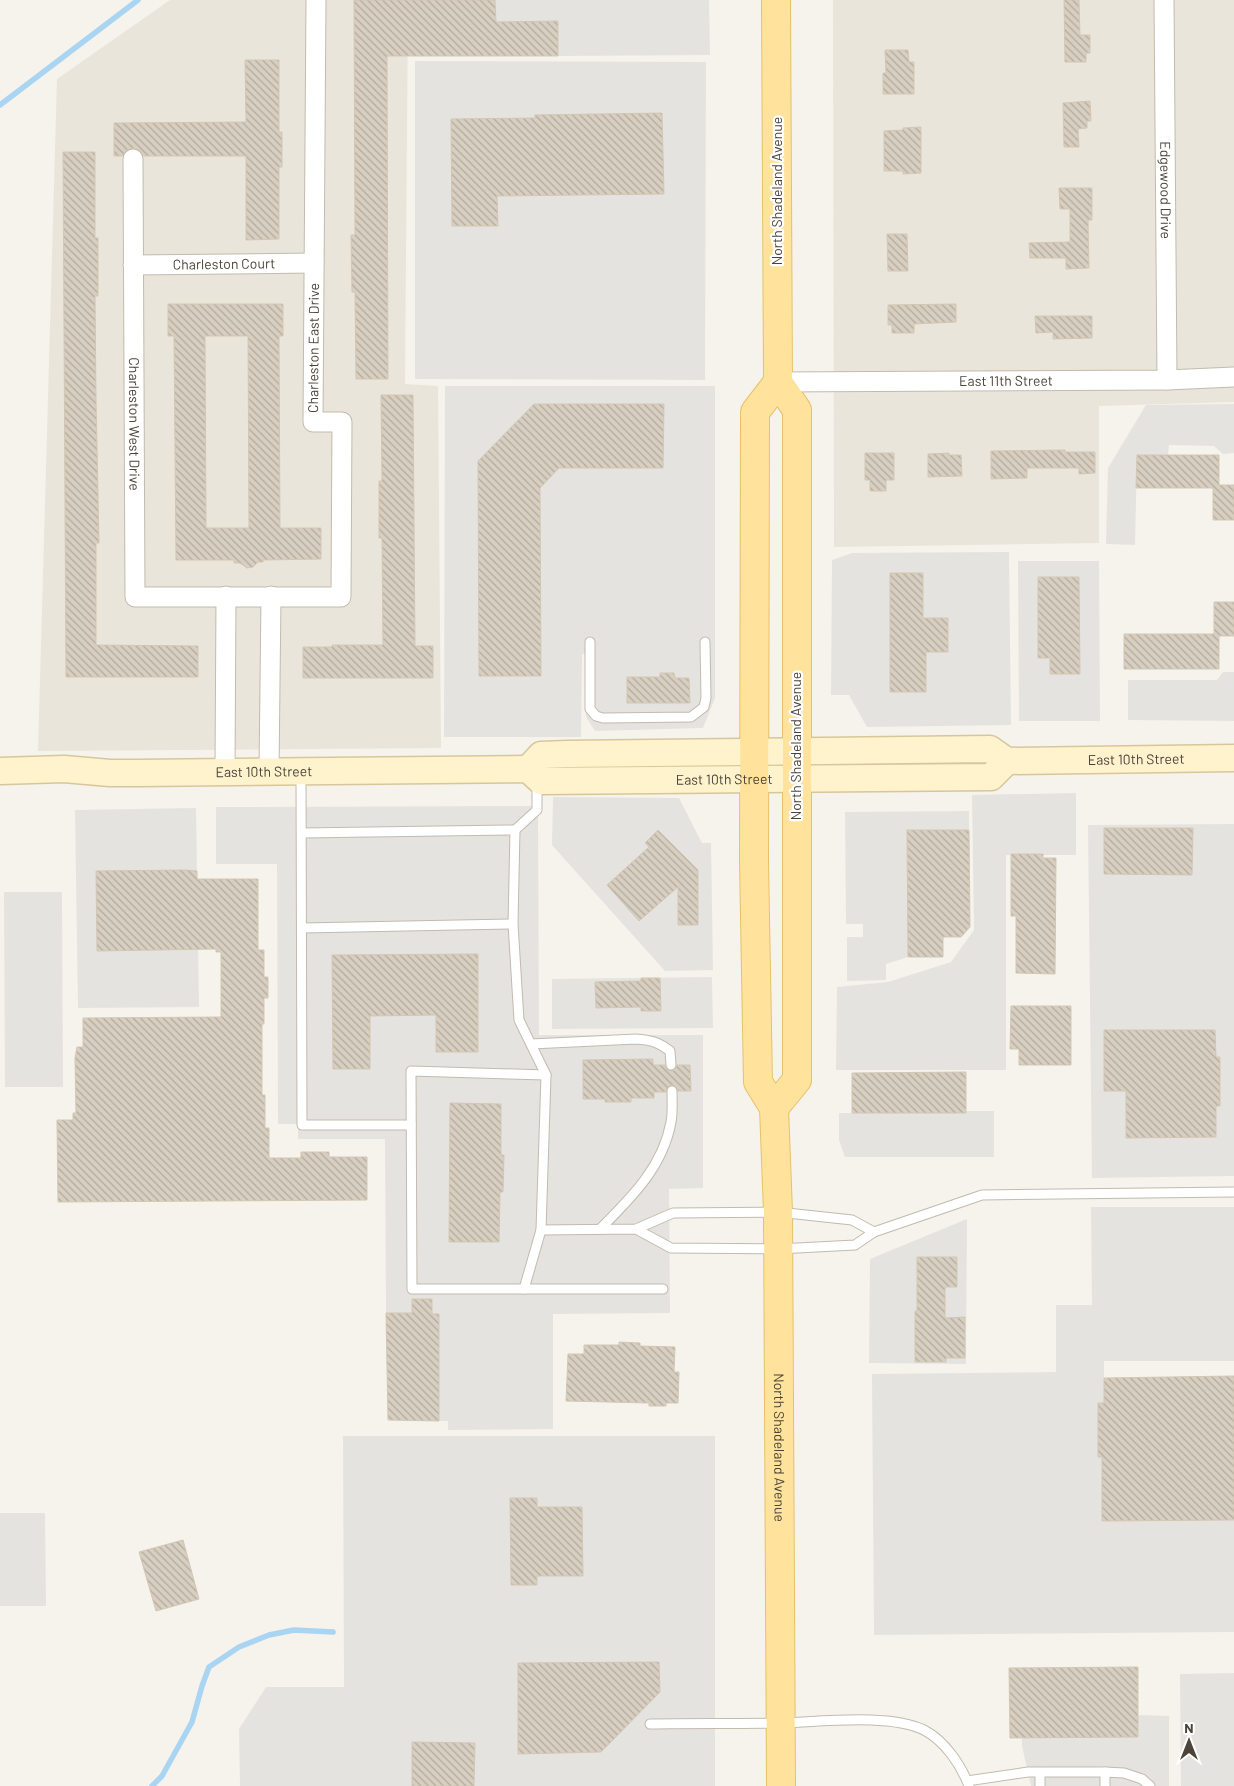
<svg xmlns="http://www.w3.org/2000/svg" width="1234" height="1786" font-family="Barlow,sans-serif">
	<style>
		.residential { fill: #eae5da }
		.parking { fill: #e5e3e0 }
		.lines { fill: none; stroke-linecap: round; stroke-linejoin: round }
		.stream { stroke: #a9d4f2; stroke-width: 5.5 }
		.building { fill: url(#building-back-hatch); stroke: #d3c7b4; fill-rule: evenodd }
		.lane-casing { stroke: #c2bbae; stroke-width: 11 }
		.street-casing { stroke: #c2bbae; stroke-width: 21 }
		.secondary-casing { stroke: #d6c79b; stroke-width: 29 }
		.primary-casing { stroke: #e6c16a; stroke-width: 30 }
		.lane { stroke: #fff; stroke-width: 9 }
		.street { stroke: #fff; stroke-width: 19 }
		.secondary { stroke: #fff3cd; stroke-width: 26 }
		.primary { stroke: #ffe39c; stroke-width: 28 }
		.labels { text-anchor: middle; stroke-width: 4.5; stroke-linejoin: round; paint-order: stroke }
		.street-label { font-size: 14px; fill: #4b4439; stroke: #fff }
	</style>
	<defs>
		<pattern id="building-back-hatch" width="6" height="6" patternUnits="userSpaceOnUse" patternTransform="scale(1.25)"><rect width="6" height="6" fill="#d8cfc1"/><path d="M-1 5l2 2M0 0l6 6M5-1l2 2" fill="none" stroke="#b1aa9e"/></pattern>
	</defs>
	<rect width="100%" height="100%" fill="#f6f3ec"/>
	<g class="residential">
		<path d="M 170,0 L 408,0 L 405,384 L 438,386 L 441,748 L 38,751 L 57,79 Z"/>
		<path d="M 833,0 L 1234,0 L 1234,402 L 1099,406 L 1099,543 L 834,547 Z"/>
	</g>
	<g class="parking">
		<path d="M 495,0 L 709,0 L 710,55 L 558,56 L 558,21 L 496,22 Z"/>
		<path d="M 415,61 L 706,62 L 705,380 L 415,379 Z"/>
		<path d="M 445,386 L 715,386 L 715,698 L 703,728 L 595,731 L 586,717 L 586,654 L 582,654 L 581,737 L 444,737 Z"/>
		<path d="M 1234,404 L 1234,453 L 1223,454 L 1214,446 L 1169,445 L 1168,455 L 1137,455 L 1135,545 L 1106,544 L 1108,468 L 1146,405 Z"/>
		<path d="M 1009,552 L 1011,725 L 867,727 L 849,695 L 831,695 L 832,560 L 852,553 Z"/>
		<path d="M 1018,561 L 1099,561 L 1100,721 L 1019,721 Z"/>
		<path d="M 1223,672 L 1234,672 L 1234,721 L 1128,720 L 1128,680 L 1217,680 Z"/>
		<path d="M 1076,793 L 1076,855 L 1006,855 L 1006,1070 L 836,1070 L 837,987 L 888,982 L 951,962 L 974,930 L 972,795 Z"/>
		<path d="M 553,797 L 679,798 L 702,843 L 711,843 L 713,970 L 665,971 L 552,845 Z"/>
		<path d="M 538,806 L 539,1035 L 703,1035 L 703,1188 L 669,1189 L 670,1313 L 553,1314 L 553,1429 L 448,1430 L 448,1421 L 439,1421 L 439,1314 L 432,1314 L 432,1300 L 412,1299 L 412,1313 L 386,1313 L 385,1139 L 298,1139 L 298,1124 L 278,1124 L 277,864 L 216,864 L 216,807 Z"/>
		<path d="M 196,808 L 199,1007 L 78,1008 L 75,810 Z"/>
		<path d="M 969,811 L 969,830 L 907,830 L 908,957 L 886,964 L 886,980 L 847,981 L 847,937 L 863,937 L 863,924 L 846,924 L 845,812 Z"/>
		<path d="M 1234,824 L 1234,1176 L 1092,1178 L 1088,825 Z"/>
		<path d="M 4,892 L 62,892 L 63,1087 L 5,1087 Z"/>
		<path d="M 712,977 L 713,1028 L 552,1029 L 552,979 Z"/>
		<path d="M 966,1111 L 994,1111 L 994,1157 L 845,1157 L 839,1140 L 839,1113 L 966,1113 Z"/>
		<path d="M 1091,1207 L 1234,1207 L 1234,1361 L 1104,1361 L 1104,1403 L 1102,1457 L 1102,1521 L 1234,1520 L 1234,1632 L 874,1635 L 872,1374 L 1056,1372 L 1056,1305 L 1092,1305 Z"/>
		<path d="M 967,1219 L 966,1364 L 869,1363 L 870,1259 Z"/>
		<path d="M 343,1436 L 715,1436 L 715,1786 L 240,1786 L 239,1729 L 266,1687 L 344,1687 Z"/>
		<path d="M 0,1513 L 45,1513 L 46,1606 L 0,1606 Z"/>
		<path d="M 1234,1673 L 1234,1786 L 1181,1786 L 1180,1674 Z"/>
		<path d="M 1138,1715 L 1169,1716 L 1169,1786 L 1031,1786 L 1022,1746 L 1022,1737 L 1138,1737 Z"/>
	</g>
	<g class="lines">
		<g class="stream">
			<path d="M 0,105 L 138,0"/>
			<path d="M 152,1786 L 162,1776 L 192,1722 L 202,1686 L 209,1667 L 239,1647 L 269,1635 L 294,1630 L 333,1632"/>
		</g>
	</g>
	<g class="building">
		<path d="M 354,0 L 495,0 L 496,22 L 558,21 L 558,56 L 387,56 L 388,379 L 356,379 L 355,292 L 352,292 L 351,235 L 355,235 Z"/>
		<path d="M 1064,0 L 1079,0 L 1080,35 L 1090,35 L 1090,53 L 1086,53 L 1086,62 L 1065,62 Z"/>
		<path d="M 885,50 L 908,50 L 909,62 L 914,62 L 914,94 L 883,94 L 883,73 L 886,73 Z"/>
		<path d="M 245,60 L 279,60 L 279,132 L 282,132 L 282,167 L 279,167 L 279,239 L 246,240 L 246,156 L 144,156 L 139,150 L 133,148 L 127,150 L 122,156 L 114,156 L 114,123 L 246,122 Z"/>
		<path d="M 1090,101 L 1091,121 L 1087,121 L 1087,128 L 1078,129 L 1079,147 L 1064,147 L 1063,103 Z"/>
		<path d="M 662,113 L 664,194 L 497,196 L 498,226 L 452,226 L 451,119 L 535,118 L 535,115 Z"/>
		<path d="M 921,127 L 921,173 L 903,174 L 903,171 L 884,171 L 884,131 L 903,130 L 903,128 Z"/>
		<path d="M 63,152 L 95,152 L 95,238 L 98,238 L 98,296 L 95,296 L 96,399 L 99,543 L 96,543 L 96,645 L 198,646 L 198,677 L 66,677 Z"/>
		<path d="M 1059,188 L 1092,188 L 1092,220 L 1088,220 L 1089,268 L 1066,269 L 1066,258 L 1030,258 L 1029,243 L 1070,242 L 1070,209 L 1060,209 Z"/>
		<path d="M 887,234 L 907,234 L 908,271 L 888,271 Z"/>
		<path d="M 168,304 L 283,304 L 283,336 L 279,336 L 280,528 L 321,528 L 321,559 L 263,560 L 263,562 L 258,562 L 253,567 L 247,568 L 240,563 L 234,563 L 234,560 L 176,560 L 174,336 L 168,336 ZM 205,336 L 248,336 L 249,528 L 206,528 Z"/>
		<path d="M 956,304 L 956,322 L 914,324 L 914,333 L 892,333 L 892,325 L 888,325 L 888,305 Z"/>
		<path d="M 1035,316 L 1092,316 L 1092,338 L 1053,339 L 1053,332 L 1036,333 Z"/>
		<path d="M 381,395 L 413,395 L 415,646 L 433,646 L 433,678 L 303,678 L 303,647 L 332,647 L 332,645 L 383,645 L 382,538 L 379,538 L 379,481 L 382,481 Z"/>
		<path d="M 534,404 L 664,404 L 663,468 L 559,468 L 540,488 L 541,676 L 479,676 L 478,461 Z"/>
		<path d="M 1065,450 L 1065,452 L 1095,452 L 1095,473 L 1079,474 L 1079,468 L 1027,468 L 1027,478 L 991,479 L 991,451 Z"/>
		<path d="M 865,453 L 894,453 L 894,480 L 886,480 L 886,491 L 870,491 L 870,480 L 865,480 Z"/>
		<path d="M 949,453 L 949,455 L 961,455 L 962,476 L 928,477 L 928,454 Z"/>
		<path d="M 1137,455 L 1219,455 L 1219,485 L 1234,485 L 1234,520 L 1213,520 L 1213,488 L 1136,488 Z"/>
		<path d="M 890,573 L 923,573 L 923,618 L 948,618 L 948,652 L 926,652 L 926,692 L 890,692 Z"/>
		<path d="M 1038,577 L 1079,577 L 1080,674 L 1050,674 L 1050,658 L 1038,658 Z"/>
		<path d="M 1214,602 L 1234,602 L 1234,636 L 1219,636 L 1219,669 L 1124,669 L 1124,634 L 1214,634 Z"/>
		<path d="M 660,673 L 674,673 L 675,678 L 689,678 L 690,703 L 627,703 L 627,677 L 660,677 Z"/>
		<path d="M 1104,828 L 1193,828 L 1192,875 L 1104,874 Z"/>
		<path d="M 658,830 L 698,870 L 698,925 L 678,925 L 678,887 L 639,921 L 607,885 L 649,847 L 645,843 Z"/>
		<path d="M 907,830 L 969,830 L 970,927 L 961,937 L 943,937 L 943,957 L 908,957 Z"/>
		<path d="M 1011,854 L 1043,854 L 1043,858 L 1056,858 L 1055,974 L 1016,973 L 1016,916 L 1011,916 Z"/>
		<path d="M 185,870 L 197,871 L 197,879 L 258,879 L 258,950 L 264,950 L 264,977 L 268,977 L 268,998 L 264,998 L 264,1024 L 262,1024 L 262,1095 L 265,1095 L 265,1128 L 269,1128 L 269,1158 L 301,1158 L 301,1152 L 329,1152 L 329,1157 L 367,1157 L 367,1200 L 58,1202 L 57,1120 L 73,1120 L 73,1113 L 76,1113 L 75,1058 L 77,1047 L 83,1047 L 83,1018 L 221,1017 L 221,952 L 216,952 L 216,949 L 97,951 L 96,871 Z"/>
		<path d="M 478,954 L 478,1052 L 436,1052 L 436,1015 L 370,1016 L 370,1069 L 333,1069 L 332,955 Z"/>
		<path d="M 641,978 L 660,978 L 661,1011 L 641,1011 L 641,1007 L 596,1008 L 595,982 L 641,981 Z"/>
		<path d="M 1011,1006 L 1071,1006 L 1071,1065 L 1019,1065 L 1019,1049 L 1010,1049 Z"/>
		<path d="M 1104,1030 L 1215,1030 L 1216,1057 L 1220,1057 L 1220,1106 L 1216,1106 L 1216,1137 L 1126,1138 L 1126,1091 L 1104,1091 Z"/>
		<path d="M 653,1059 L 653,1065 L 665,1065 L 666,1069 L 671,1071 L 675,1070 L 677,1065 L 690,1065 L 691,1091 L 678,1091 L 675,1086 L 671,1085 L 667,1088 L 666,1092 L 654,1092 L 654,1098 L 631,1098 L 631,1102 L 605,1102 L 605,1099 L 583,1099 L 583,1060 Z"/>
		<path d="M 966,1072 L 966,1113 L 852,1113 L 852,1073 Z"/>
		<path d="M 450,1103 L 501,1104 L 501,1155 L 504,1155 L 503,1192 L 500,1192 L 499,1242 L 449,1242 Z"/>
		<path d="M 917,1257 L 957,1257 L 957,1287 L 945,1287 L 945,1318 L 965,1317 L 965,1358 L 946,1358 L 946,1362 L 915,1362 L 915,1311 L 917,1311 Z"/>
		<path d="M 412,1299 L 432,1299 L 432,1314 L 439,1314 L 439,1421 L 388,1420 L 386,1313 L 412,1313 Z"/>
		<path d="M 619,1342 L 640,1343 L 640,1346 L 675,1347 L 674,1372 L 679,1372 L 678,1403 L 666,1403 L 666,1406 L 649,1406 L 649,1403 L 566,1401 L 568,1354 L 584,1354 L 584,1345 L 619,1345 Z"/>
		<path d="M 1234,1376 L 1234,1520 L 1102,1521 L 1102,1457 L 1098,1457 L 1098,1403 L 1104,1403 L 1104,1378 Z"/>
		<path d="M 510,1498 L 537,1498 L 537,1507 L 582,1507 L 583,1576 L 537,1576 L 537,1585 L 511,1585 Z"/>
		<path d="M 183,1540 L 199,1599 L 156,1611 L 139,1552 Z"/>
		<path d="M 659,1662 L 660,1692 L 601,1752 L 518,1754 L 518,1663 Z"/>
		<path d="M 1138,1667 L 1138,1737 L 1010,1738 L 1009,1668 Z"/>
		<path d="M 412,1742 L 475,1743 L 474,1786 L 412,1786 Z"/>
	</g>
	<g class="lines">
		<defs>
			<g id="lane">
				<path d="M 590,642 L 590,709 L 596,716 L 603,718 L 691,717 L 704,707 L 706,698 L 705,642"/>
				<path d="M 301,774 L 302,1125 L 411,1125"/>
				<path d="M 515,830 L 513,924 L 519,1020 L 546,1075 L 541,1230 L 636,1229 L 673,1213 L 778,1212 L 852,1220 L 874,1232 L 855,1245 L 778,1249 L 671,1248 L 636,1229"/>
				<path d="M 302,833 L 515,830 L 537,810 L 537,781"/>
				<path d="M 302,928 L 513,924"/>
				<path d="M 531,1044 L 636,1039 C 650,1040 659,1042 670,1051 L 671,1065"/>
				<path d="M 546,1075 L 411,1071 L 412,1289 L 663,1289"/>
				<path d="M 600,1229 C 631,1198 663,1167 671,1122 C 673,1112 672,1101 672,1091"/>
				<path d="M 874,1232 L 982,1195 L 1234,1192"/>
				<path d="M 524,1289 L 541,1230"/>
				<path d="M 650,1724 C 693,1723 737,1724 780,1723 C 819,1722 890,1713 924,1730 C 945,1741 961,1765 969,1786"/>
				<path d="M 1105,1772 L 1105,1786"/>
				<path d="M 967,1781 L 1028,1772 L 1105,1772 L 1124,1773 L 1142,1779 L 1150,1786"/>
				<path d="M 1040,1786 L 1040,1773"/>
			</g>
			<g id="street">
				<path id="s1" d="M 1164,0 L 1167,380"/>
				<path id="s2" d="M 133,159 L 135,597 L 341,597 L 342,422 L 313,422 L 316,0"/>
				<path id="s3" d="M 133,265 L 314,263"/>
				<path id="s4" d="M 778,382 L 1167,380 L 1234,377"/>
				<path d="M 225,772 L 226,596"/>
				<path d="M 269,772 L 271,596"/>
			</g>
			<g id="secondary">
				<path id="s5" d="M 528,769 L 541,755 L 567,754 L 990,749 L 1007,761 L 1234,758"/>
				<path id="s6" d="M 0,771 L 64,769 L 110,773 L 139,773 L 528,769 L 541,781 L 991,777 L 1007,761"/>
			</g>
			<g id="primary">
				<path id="s7" d="M 778,382 L 755,412 L 754,862 L 758,1082 L 774,1108 L 778,1212 L 781,1786"/>
				<path d="M 774,1108 L 797,1080 L 797,410 L 778,382 L 776,0"/>
			</g>
		</defs>
		<use href="#lane" class="lane-casing"/>
		<use href="#street" class="street-casing"/>
		<use href="#secondary" class="secondary-casing"/>
		<use href="#primary" class="primary-casing"/>
		<use href="#lane" class="lane"/>
		<use href="#street" class="street"/>
		<use href="#secondary" class="secondary"/>
		<use href="#primary" class="primary"/>
	</g>
	<g class="labels">
		<g class="street-label">
			<text dy="5" stroke="none"><textPath href="#s1" startOffset="190">Edgewood Drive</textPath></text>
			<text transform="translate(777 191) rotate(-90)" y="5">North Shadeland Avenue</text>
			<text dy="5" stroke="none"><textPath href="#s3" startOffset="91">Charleston Court</textPath></text>
			<text dy="5" stroke="none"><textPath href="#s2" startOffset="922">Charleston East Drive</textPath></text>
			<text dy="5" stroke="none"><textPath href="#s4" startOffset="228">East 11th Street</textPath></text>
			<text dy="5" stroke="none"><textPath href="#s2" startOffset="265">Charleston West Drive</textPath></text>
			<text transform="translate(796 746) rotate(-90)" y="5">North Shadeland Avenue</text>
			<text dy="5" stroke="none"><textPath href="#s5" startOffset="618">East 10th Street</textPath></text>
			<text dy="5" stroke="none"><textPath href="#s6" startOffset="264">East 10th Street</textPath></text>
			<text dy="5" stroke="none"><textPath href="#s6" startOffset="729">East 10th Street</textPath></text>
			<text dy="5" stroke="none"><textPath href="#s7" startOffset="1078">North Shadeland Avenue</textPath></text>
		</g>
	</g>
	<g transform="translate(1189 1741)" stroke="#ffffff" stroke-width="4" paint-order="stroke">
	<path d="M0-4L9 19L0 12L-9 19Z" fill="#4b4439"/>
	<text y="-8" font-size="14" font-weight="bold" text-anchor="middle" fill="#4b4439">N</text>
	</g>
</svg>
